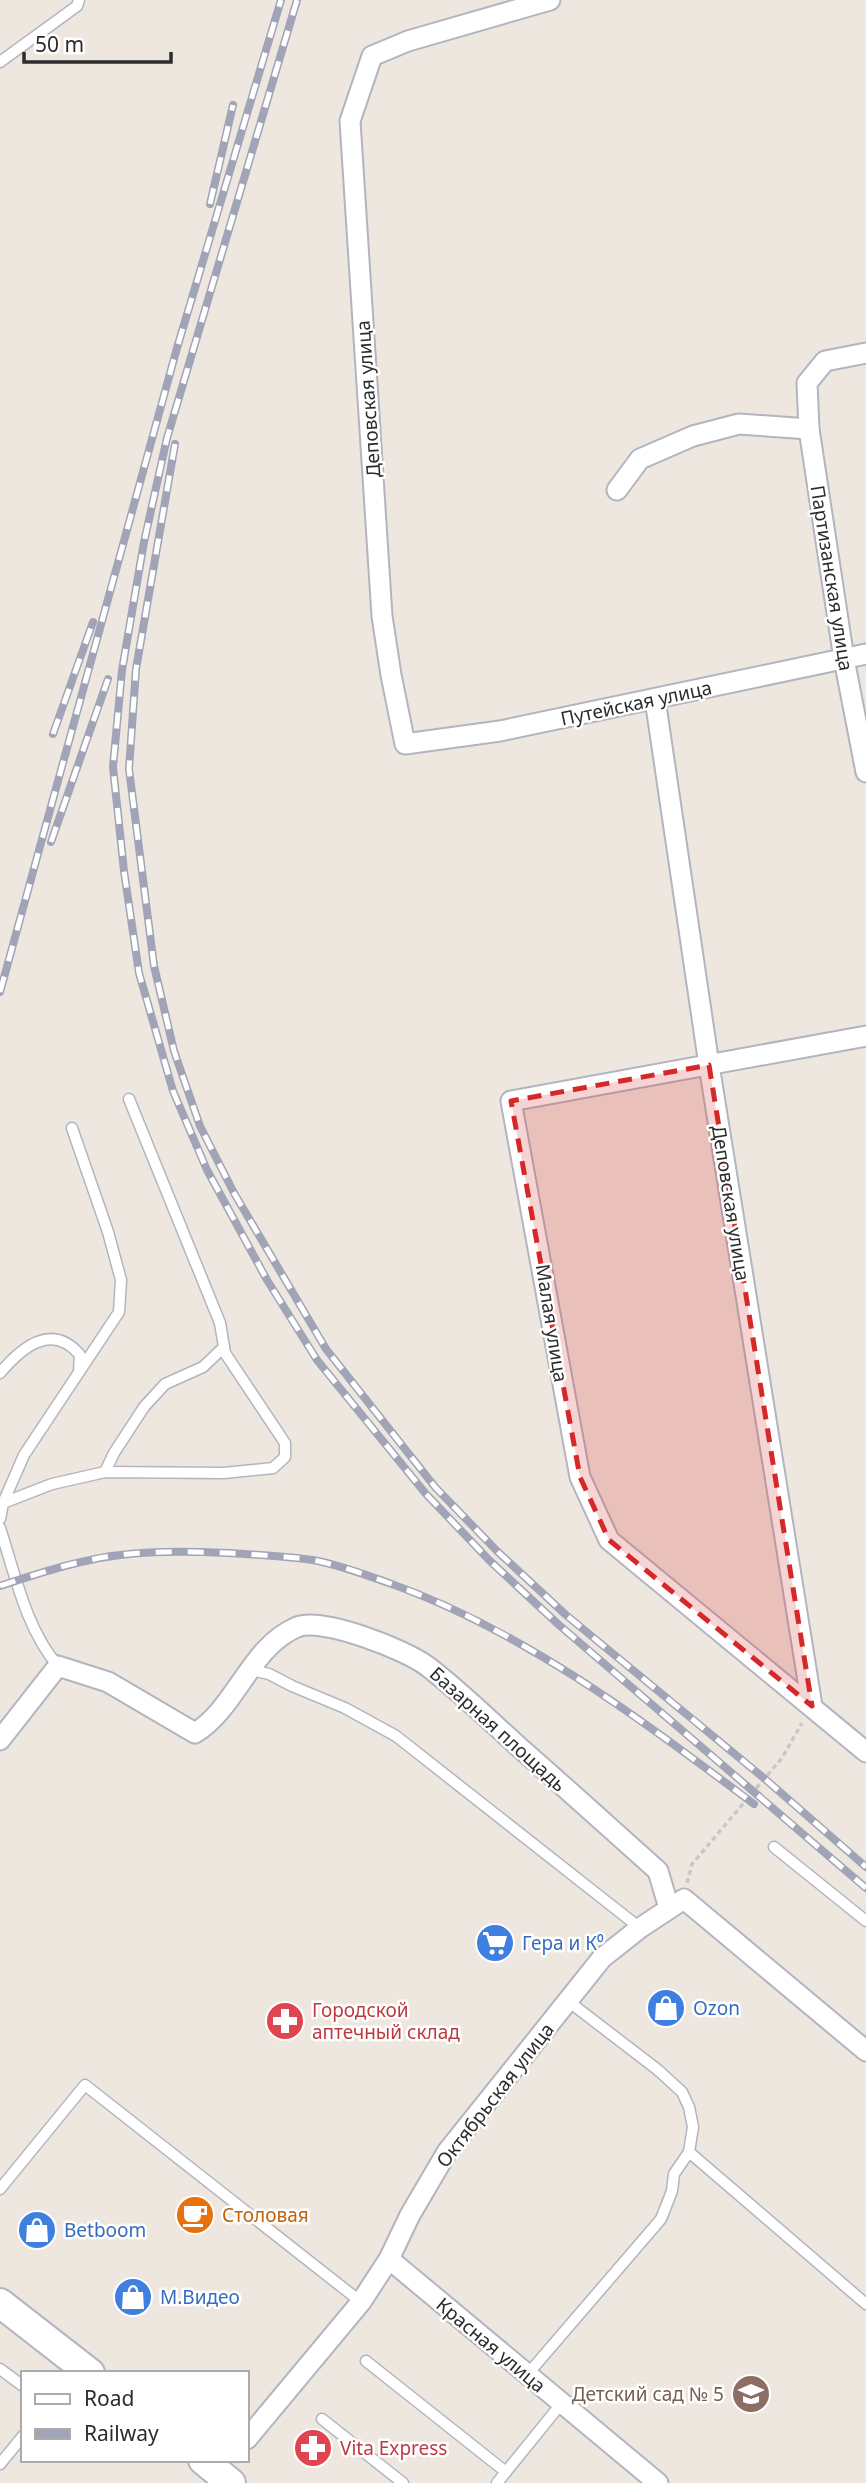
<svg xmlns="http://www.w3.org/2000/svg" width="866" height="2483" font-family="'Noto Sans',sans-serif">
	<style>
		.lines { fill: none; stroke-linecap: round; stroke-linejoin: round }
		.lane-casing { stroke: #b2b5c0; stroke-width: 13 }
		.street-casing { stroke: #b2b5c0; stroke-width: 23 }
		.secondary-casing { stroke: #b2b5c0; stroke-width: 32 }
		.path { stroke: #c8c8c8; stroke-width: 3.5; stroke-dasharray: 5 3.5; stroke-linecap: butt }
		.lane { stroke: #fff; stroke-width: 10 }
		.street { stroke: #fff; stroke-width: 19 }
		.secondary { stroke: #fff; stroke-width: 28 }
		.rail-casing { stroke: #a1a4b6; stroke-width: 8 }
		.rail { stroke: #fff; stroke-width: 5; stroke-dasharray: 16; stroke-linecap: butt }
		.marked { fill: #d62828; fill-opacity: 0.2; stroke: #d62828; stroke-width: 5; stroke-dasharray: 14 9; stroke-linejoin: round }
		.labels { text-anchor: middle; stroke-width: 5; stroke-linejoin: round; paint-order: stroke }
		.street-label { font-size: 19px; fill: #2c2c2c; stroke: #fff }
		.shop-label { font-size: 19px; fill: #366cbe; stroke: #fff; text-anchor: start }
		.health-label { font-size: 19px; fill: #be3a42; stroke: #fff; text-anchor: start }
		.food-label { font-size: 19px; fill: #c56008; stroke: #fff; text-anchor: start }
		.education-label { font-size: 19px; fill: #785e54; stroke: #fff; text-anchor: end }
	</style>
	<rect width="100%" height="100%" fill="#eee7df"/>
	<g class="lines">
		<defs>
			<g id="lane">
				<path d="M 0,62 L 77,6 L 79,0"/>
				<path d="M 0,1373 C 22,1347 52,1322 80,1355 L 79,1372"/>
				<path d="M 105,1472 L 114,1453 L 144,1407 L 165,1384 L 203,1367 L 224,1347"/>
				<path d="M 3,1503 L 52,1484 L 105,1472 L 224,1473 L 273,1468 L 285,1457 L 285,1443 L 225,1353 L 220,1323 L 129,1099"/>
				<path d="M 0,1519 L 3,1503 L 24,1455 L 119,1312 L 121,1280 L 108,1232 L 72,1128"/>
				<path d="M 0,1528 C 15,1574 26,1629 58,1666"/>
				<path d="M 251,1670 L 269,1674 L 292,1686 L 345,1708 L 396,1736 L 640,1928"/>
				<path d="M 774,1847 L 866,1921"/>
				<path d="M 689,2152 L 866,2304"/>
				<path d="M 0,2189 L 85,2085 L 361,2302"/>
				<path d="M 366,2361 L 506,2472"/>
				<path d="M 0,2369 L 23,2386"/>
				<path d="M 527,2375 L 661,2219 L 672,2191 L 674,2174 L 689,2152 L 693,2127 L 689,2107 L 682,2092 L 658,2070 L 568,2001"/>
				<path d="M 322,2419 L 403,2483"/>
				<path d="M 0,2464 L 23,2436"/>
				<path d="M 497,2483 L 561,2404"/>
			</g>
			<g id="street">
				<path d="M 550,0 L 408,41 L 372,56 L 350,121 L 382,616 L 391,675 L 405,744 L 500,731 L 866,654"/>
				<path d="M 866,353 L 825,361 L 807,383 L 809,429 L 844,659 L 866,772"/>
				<path d="M 617,490 L 640,459 L 693,436 L 739,424 L 809,429"/>
				<path d="M 655,699 L 709,1065 L 812,1706"/>
				<path d="M 866,1036 L 511,1101 L 580,1477 L 609,1540 L 866,1752"/>
				<path d="M 0,1740 L 58,1666 L 108,1682 L 195,1733 C 237,1707 250,1647 297,1627 C 323,1617 406,1650 427,1666 C 460,1691 489,1720 519,1747 C 566,1788 612,1830 658,1871 L 669,1908"/>
				<path d="M 389,2259 L 658,2483"/>
				<path d="M 247,2439 L 361,2302 L 389,2259 L 410,2215 L 447,2152 L 602,1958 L 640,1928 L 684,1899 L 866,2051"/>
			</g>
			<g id="secondary">
				<path d="M 0,2303 L 90,2373"/>
				<path d="M 203,2460 L 231,2483"/>
			</g>
		</defs>
		<use href="#lane" class="lane-casing"/>
		<use href="#street" class="street-casing"/>
		<use href="#secondary" class="secondary-casing"/>
		<path class="path" d="M 687,1883 L 692,1864 L 782,1758 L 802,1723"/>
		<use href="#lane" class="lane"/>
		<use href="#street" class="street"/>
		<use href="#secondary" class="secondary"/>
		<defs>
			<g id="rail">
				<path d="M 297,0 L 167,438 L 144,542 L 122,670 L 113,767 L 124,871 L 139,973 L 173,1091 L 207,1170 L 267,1280 L 317,1360 L 426,1494 L 490,1561 L 559,1625 L 866,1888"/>
				<path d="M 210,204 L 233,105"/>
				<path d="M 175,444 L 136,669 L 129,769 L 154,966 L 174,1051 L 200,1126 L 234,1193 L 326,1349 L 435,1487 L 498,1552 L 566,1615 L 765,1779 L 866,1867"/>
				<path d="M 53,734 L 93,622"/>
				<path d="M 51,842 L 108,679"/>
				<path d="M 0,992 L 177,348 L 281,0"/>
				<path d="M 0,1586 C 27,1577 54,1568 81,1562 C 129,1550 179,1551 229,1553 C 258,1555 289,1556 318,1561 C 342,1566 366,1575 389,1583 C 524,1631 640,1719 754,1804"/>
			</g>
		</defs>
		<use href="#rail" class="rail-casing"/>
		<use href="#rail" class="rail"/>
	</g>
	<path class="marked" d="M 709,1065 L 812,1706 L 609,1540 L 580,1477 L 511,1101 Z"/>
	<defs>
		<symbol id="supermarket-disc" viewBox="-11 -11 22 22"><circle r="9.5" fill="#3f7fe0" stroke="#fff"/><path d="M-6-5.5h2.5l.6 2H6L4.5 2H-2.5L-4.4-4H-6ZM-1.5 3.2a1.3 1.3 0 1 0 .1 0ZM3 3.2a1.3 1.3 0 1 0 .1 0Z" fill="#fff"/></symbol>
		<symbol id="shop-disc" viewBox="-11 -11 22 22"><circle r="9.5" fill="#3f7fe0" stroke="#fff"/><path d="M-5-2.5h2.3a2.7 3.5 0 0 1 5.4 0H5L5.5 6h-11ZM-1.5-2.5h3a1.5 2.3 0 0 0-3 0Z" fill="#fff"/></symbol>
		<symbol id="pharmacy-disc" viewBox="-11 -11 22 22"><circle r="9.5" fill="#e0444e" stroke="#fff"/><path d="M-2-6h4v4h4v4h-4v4h-4v-4h-4v-4h4Z" fill="#fff"/></symbol>
		<symbol id="cafe-disc" viewBox="-11 -11 22 22"><circle r="9.5" fill="#e8710a" stroke="#fff"/><path d="M-5.5-4.5H6V0H3Q3 3.5 0 3.5H-2.5Q-5.5 3.5-5.5 0ZM3-3.2v2h1.7v-2ZM-6 4.5H4V6H-6Z" fill="#fff"/></symbol>
		<symbol id="school-disc" viewBox="-11 -11 22 22"><circle r="9.5" fill="#8d6e63" stroke="#fff"/><path d="M0-5L7-2L0 1L-7-2ZM-4 1L0 2.5L4 1V4Q0 6-4 4Z" fill="#fff"/></symbol>
	</defs>
	<g fill-rule="evenodd">
		<use href="#supermarket-disc" x="473" y="1921" width="44" height="44"/>
		<use href="#shop-disc" x="644" y="1986" width="44" height="44"/>
		<use href="#pharmacy-disc" x="263" y="1999" width="44" height="44"/>
		<use href="#cafe-disc" x="173" y="2193" width="44" height="44"/>
		<use href="#shop-disc" x="15" y="2208" width="44" height="44"/>
		<use href="#shop-disc" x="111" y="2275" width="44" height="44"/>
		<use href="#school-disc" x="729" y="2372" width="44" height="44"/>
		<use href="#pharmacy-disc" x="291" y="2426" width="44" height="44"/>
	</g>
	<g class="labels">
		<g class="street-label">
			<text transform="translate(368 399) rotate(-94)" y="7">Деповская улица</text>
			<text transform="translate(832 578) rotate(81)" y="7">Партизанская улица</text>
			<text transform="translate(636 703) rotate(-12)" y="7">Путейская улица</text>
			<text transform="translate(731 1203) rotate(81)" y="7">Деповская улица</text>
			<text transform="translate(552 1323) rotate(81)" y="7">Малая улица</text>
			<text transform="translate(498 1729) rotate(42)" y="7">Базарная площадь</text>
			<text transform="translate(495 2095) rotate(-52)" y="7">Октябрьская улица</text>
			<text transform="translate(491 2345) rotate(40)" y="7">Красная улица</text>
		</g>
		<g class="shop-label">
			<text x="522" y="1950">Гера и К⁰</text>
			<text x="693" y="2015">Ozon</text>
			<text x="64" y="2237">Betboom</text>
			<text x="160" y="2304">М.Видео</text>
		</g>
		<g class="health-label">
			<text x="312" y="2017">Городской<tspan x="312" dy="22">аптечный склад</tspan></text>
			<text x="340" y="2455">Vita Express</text>
		</g>
		<g class="food-label">
			<text x="222" y="2222">Столовая</text>
		</g>
		<g class="education-label">
			<text x="724" y="2401">Детский сад № 5</text>
		</g>
	</g>
	<rect x="21" y="2371" width="228" height="91" fill="#ffffff" stroke="#ababab" stroke-width="2"/>
	<rect x="35" y="2394" width="35" height="10" fill="#ffffff" stroke="#ababab" stroke-width="2"/>
	<text x="84" y="2406" font-size="21" fill="#2c2c2c">Road</text>
	<rect x="35" y="2429" width="35" height="10" fill="#a1a4b6" stroke="#ababab" stroke-width="2"/>
	<text x="84" y="2441" font-size="21" fill="#2c2c2c">Railway</text>
	<path d="M24 52v10h147v-10" fill="none" stroke="#2c2c2c" stroke-width="3.5"/>
	<text x="35" y="52" font-size="21" fill="#2c2c2c" stroke="#ffffff" stroke-width="5" paint-order="stroke">50 m</text>
</svg>
